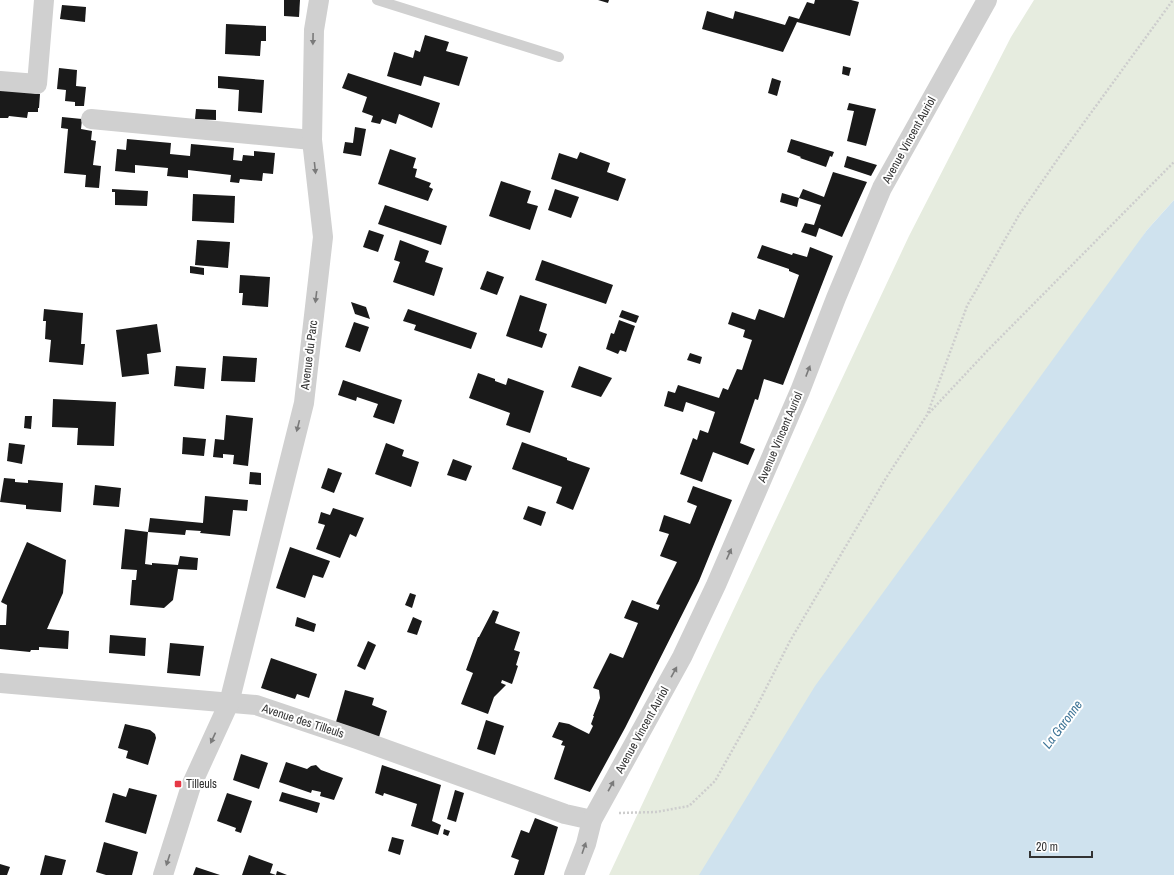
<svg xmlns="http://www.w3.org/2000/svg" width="1174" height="875" font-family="'Archivo Narrow',sans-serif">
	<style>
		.green { fill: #e6ecdf }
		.water { fill: #cfe2ee }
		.building { fill: #1a1a1a }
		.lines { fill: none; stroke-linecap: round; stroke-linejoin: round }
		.path { stroke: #cdcdcd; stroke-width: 2.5; stroke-dasharray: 2 2; stroke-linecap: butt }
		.lane { stroke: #d0d0d0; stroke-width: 10 }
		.street { stroke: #d0d0d0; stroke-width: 20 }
		.oneway { fill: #7a7a7a }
		.poi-dot { fill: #e63946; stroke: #fff; stroke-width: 1.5 }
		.labels { text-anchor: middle; stroke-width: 4; stroke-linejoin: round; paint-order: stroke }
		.street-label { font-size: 12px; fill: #333; stroke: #fff }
		.poi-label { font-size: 12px; fill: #333; stroke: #fff; text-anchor: start }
		.water-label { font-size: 13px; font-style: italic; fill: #3f7597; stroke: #fff }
	</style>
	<rect width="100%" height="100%" fill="#fff"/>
	<path class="green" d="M 1034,0 L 1174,0 L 1174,200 L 1147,230 L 716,875 L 609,875 L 909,236 L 1011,37 Z"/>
	<path class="water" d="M 1174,200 L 1174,875 L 699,875 L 815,686 L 1147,230 Z"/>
	<g class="building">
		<path d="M 284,0 L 300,0 L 299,17 L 284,16 Z"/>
		<path d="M 598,0 L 609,0 L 608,3 Z"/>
		<path d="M 815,0 L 851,0 L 859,2 L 850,36 L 797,22 L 783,52 L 702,29 L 707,11 L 733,19 L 735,11 L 785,25 L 789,16 L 799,19 L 807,2 L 814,4 Z"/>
		<path d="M 62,5 L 86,7 L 85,22 L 60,19 Z"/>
		<path d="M 226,24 L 266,26 L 266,41 L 261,41 L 260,56 L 225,54 Z"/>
		<path d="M 425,35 L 449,42 L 446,51 L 468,57 L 459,86 L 424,76 L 421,86 L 387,76 L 394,52 L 413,58 L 415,50 L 420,52 Z"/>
		<path d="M 843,66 L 851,68 L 849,76 L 842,74 Z"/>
		<path d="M 59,68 L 77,70 L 76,86 L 86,87 L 84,106 L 75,106 L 75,102 L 65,101 L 66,90 L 57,89 Z"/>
		<path d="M 348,73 L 440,103 L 432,128 L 399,114 L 396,124 L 382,119 L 380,124 L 371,122 L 373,116 L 362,112 L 367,97 L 342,88 Z"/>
		<path d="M 218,76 L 264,80 L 262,113 L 238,111 L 239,90 L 218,88 Z"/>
		<path d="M 772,78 L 781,81 L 777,96 L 768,93 Z"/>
		<path d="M 0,89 L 40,94 L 39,108 L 38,108 L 38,112 L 28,112 L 27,118 L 9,116 L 8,118 L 0,118 Z"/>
		<path d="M 849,103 L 876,109 L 866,146 L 847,141 L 854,111 L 847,110 Z"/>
		<path d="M 196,109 L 216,110 L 216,120 L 195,119 Z"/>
		<path d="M 62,117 L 82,119 L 81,129 L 92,131 L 91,140 L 96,141 L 93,165 L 101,166 L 99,188 L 85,187 L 86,175 L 64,173 L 68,129 L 61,128 Z"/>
		<path d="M 355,127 L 366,129 L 361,156 L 343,153 L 345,142 L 353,143 Z"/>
		<path d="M 127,139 L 171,143 L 170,154 L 190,156 L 191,144 L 234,148 L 233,160 L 242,161 L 243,155 L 254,156 L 254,151 L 275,153 L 273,174 L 263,173 L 262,181 L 240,179 L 239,183 L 230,182 L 231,175 L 188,170 L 188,178 L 167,176 L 168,168 L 135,165 L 135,173 L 115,171 L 117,149 L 126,150 Z"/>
		<path d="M 791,139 L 834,152 L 832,157 L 830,156 L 826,167 L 800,158 L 801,157 L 787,152 Z"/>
		<path d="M 390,149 L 416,158 L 413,168 L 417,169 L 415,177 L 431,183 L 429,187 L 433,189 L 428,201 L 378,184 Z"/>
		<path d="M 580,152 L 610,163 L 607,172 L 626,179 L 618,201 L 551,179 L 559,153 L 577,159 Z"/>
		<path d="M 847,156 L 877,165 L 871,176 L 844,167 Z"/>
		<path d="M 833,172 L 867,182 L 842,237 L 819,228 L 816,237 L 801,232 L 805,223 L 814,225 L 821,205 L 799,198 L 803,189 L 824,197 Z"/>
		<path d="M 501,181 L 531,191 L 527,203 L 538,206 L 530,230 L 489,216 Z"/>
		<path d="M 112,189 L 148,191 L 147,206 L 115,205 L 115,192 L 112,192 Z"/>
		<path d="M 555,189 L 579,197 L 571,218 L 548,210 Z"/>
		<path d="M 782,193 L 799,198 L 797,207 L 780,202 Z"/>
		<path d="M 193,194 L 235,196 L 234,223 L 192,221 Z"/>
		<path d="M 385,205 L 447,226 L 441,245 L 378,224 Z"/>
		<path d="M 369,230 L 384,235 L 378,252 L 363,247 Z"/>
		<path d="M 197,240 L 230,242 L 228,268 L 195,265 Z"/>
		<path d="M 400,240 L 429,251 L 425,262 L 443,268 L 434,296 L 393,282 L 400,262 L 394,260 Z"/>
		<path d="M 762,245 L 792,255 L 793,253 L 807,257 L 810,247 L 833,256 L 783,385 L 764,379 L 758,400 L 755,399 L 740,443 L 755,449 L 748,465 L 713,452 L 702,482 L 680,474 L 693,438 L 697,440 L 700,430 L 708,433 L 715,412 L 686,402 L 683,412 L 664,406 L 668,391 L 675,393 L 678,385 L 719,398 L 723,388 L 728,390 L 737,369 L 742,370 L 752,340 L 743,337 L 745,330 L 728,324 L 732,312 L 755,320 L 759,309 L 784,318 L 799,275 L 789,271 L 789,269 L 757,258 Z"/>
		<path d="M 542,260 L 613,285 L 606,304 L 535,280 Z"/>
		<path d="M 190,266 L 204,268 L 204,275 L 190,273 Z"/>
		<path d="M 487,271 L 504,277 L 497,295 L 480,289 Z"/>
		<path d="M 240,275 L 270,277 L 268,307 L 242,305 L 243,293 L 239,293 Z"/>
		<path d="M 520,295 L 547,304 L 539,331 L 547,334 L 542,348 L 506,336 Z"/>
		<path d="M 351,302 L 366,307 L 370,319 L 355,314 Z"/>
		<path d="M 44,309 L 83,313 L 81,344 L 85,344 L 83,365 L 49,362 L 51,340 L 45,339 L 46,321 L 43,321 Z"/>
		<path d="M 408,309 L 477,333 L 471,349 L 414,330 L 416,325 L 403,321 Z"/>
		<path d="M 622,310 L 639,316 L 636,323 L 619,317 Z"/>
		<path d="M 619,320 L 635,326 L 626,352 L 620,350 L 618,354 L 606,349 L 611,333 L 614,334 Z"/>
		<path d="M 354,322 L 369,327 L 360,352 L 345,347 Z"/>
		<path d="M 157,324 L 161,352 L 147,354 L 149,374 L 122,377 L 116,330 Z"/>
		<path d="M 690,353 L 702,357 L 700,364 L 687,360 Z"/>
		<path d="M 223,356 L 257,358 L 255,382 L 221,381 Z"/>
		<path d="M 176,366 L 206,368 L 204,389 L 174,386 Z"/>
		<path d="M 579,366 L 612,378 L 601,397 L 571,387 Z"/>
		<path d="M 478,373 L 495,379 L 495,381 L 506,385 L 508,378 L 544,391 L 530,433 L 506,425 L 510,413 L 469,398 Z"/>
		<path d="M 343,380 L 402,400 L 394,424 L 373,417 L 378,404 L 357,397 L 356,401 L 338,395 Z"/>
		<path d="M 53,399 L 116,402 L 114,446 L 77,445 L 78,428 L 52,427 Z"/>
		<path d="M 226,415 L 253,418 L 248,466 L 233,464 L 234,455 L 223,454 L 223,458 L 213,457 L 215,439 L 224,440 Z"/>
		<path d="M 25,416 L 32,416 L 31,429 L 24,428 Z"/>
		<path d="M 183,437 L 206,439 L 204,456 L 182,454 Z"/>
		<path d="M 522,442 L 567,458 L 567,460 L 590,468 L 573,510 L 556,503 L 562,487 L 512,469 Z"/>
		<path d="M 9,443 L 25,445 L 22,464 L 7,461 Z"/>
		<path d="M 386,443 L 404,450 L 402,456 L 419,462 L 411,487 L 375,474 Z"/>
		<path d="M 453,459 L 472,466 L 466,481 L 447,475 Z"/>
		<path d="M 328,468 L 342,473 L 334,493 L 321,488 Z"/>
		<path d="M 250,472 L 261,473 L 261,485 L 249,484 Z"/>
		<path d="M 4,478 L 15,479 L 15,482 L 28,483 L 28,480 L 63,483 L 61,512 L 26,509 L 26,505 L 0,502 Z"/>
		<path d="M 95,485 L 121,488 L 119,507 L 93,505 Z"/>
		<path d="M 693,486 L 732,500 L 699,581 L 625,728 L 590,792 L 554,779 L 565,746 L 561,745 L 563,741 L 552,737 L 559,722 L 569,724 L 589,734 L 593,726 L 591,724 L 594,716 L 593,716 L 600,698 L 599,690 L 593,688 L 596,681 L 610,653 L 623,658 L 638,623 L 624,618 L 632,600 L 658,610 L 660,605 L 656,604 L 677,562 L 660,556 L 669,534 L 659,531 L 664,515 L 690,524 L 697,506 L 687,502 Z"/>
		<path d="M 205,496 L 248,500 L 247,511 L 233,510 L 230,536 L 200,533 L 201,531 L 186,530 L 185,535 L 148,532 L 150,518 L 203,523 Z"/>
		<path d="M 528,506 L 546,512 L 541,526 L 523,519 Z"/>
		<path d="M 333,508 L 364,518 L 356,537 L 350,534 L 340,558 L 316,549 L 325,525 L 318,523 L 321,512 L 330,515 Z"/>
		<path d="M 125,529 L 148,532 L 145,564 L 152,565 L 152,563 L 178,565 L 180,556 L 198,558 L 197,570 L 178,569 L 173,600 L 164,608 L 130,605 L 132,580 L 136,580 L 137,570 L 121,569 Z"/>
		<path d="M 27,542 L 66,560 L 63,593 L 47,629 L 69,631 L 68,649 L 39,647 L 39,650 L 31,650 L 30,652 L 0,649 L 0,625 L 6,625 L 7,605 L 1,602 Z"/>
		<path d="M 290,547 L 330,561 L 323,578 L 313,575 L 305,598 L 276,588 Z"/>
		<path d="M 410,593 L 416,595 L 412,608 L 405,605 Z"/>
		<path d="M 493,610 L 499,612 L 495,623 L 520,632 L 514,650 L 520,652 L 516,665 L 518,666 L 512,684 L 502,680 L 501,683 L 506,685 L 494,697 L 488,714 L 461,704 L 473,673 L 466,670 L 478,637 L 479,637 Z"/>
		<path d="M 297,617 L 316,624 L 314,632 L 295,626 Z"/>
		<path d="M 413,617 L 422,621 L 417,635 L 407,632 Z"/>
		<path d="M 110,635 L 146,638 L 145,656 L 109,653 Z"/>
		<path d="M 368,641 L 376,645 L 365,670 L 357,666 Z"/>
		<path d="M 170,643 L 204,646 L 200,676 L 167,673 Z"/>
		<path d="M 271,658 L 317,674 L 309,698 L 297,694 L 295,699 L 261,688 Z"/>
		<path d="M 345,690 L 374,698 L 372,705 L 387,711 L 379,737 L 336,722 Z"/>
		<path d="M 486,720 L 504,726 L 495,755 L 477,749 Z"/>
		<path d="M 125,724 L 150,730 L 155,734 L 156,738 L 148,765 L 126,758 L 128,751 L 118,748 Z"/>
		<path d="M 241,754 L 268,763 L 259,789 L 233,780 Z"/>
		<path d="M 286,762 L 307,769 L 311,766 L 316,765 L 321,770 L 343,778 L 334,800 L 320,796 L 321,792 L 312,790 L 311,793 L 279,782 Z"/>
		<path d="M 382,765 L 441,785 L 432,821 L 441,825 L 438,835 L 411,826 L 417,804 L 384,793 L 383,796 L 375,793 Z"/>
		<path d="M 129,788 L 157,795 L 146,834 L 105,822 L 113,793 L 126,797 Z"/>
		<path d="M 455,790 L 464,793 L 456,822 L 447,819 Z"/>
		<path d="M 282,792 L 320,803 L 317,813 L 279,801 Z"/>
		<path d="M 227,793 L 252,801 L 241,833 L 235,831 L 236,828 L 217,821 Z"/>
		<path d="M 535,818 L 558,827 L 544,875 L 514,875 L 519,860 L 511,857 L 521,830 L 529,833 Z"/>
		<path d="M 444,829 L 450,831 L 448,836 L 443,834 Z"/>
		<path d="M 392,837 L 404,840 L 400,855 L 388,851 Z"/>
		<path d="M 104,842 L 138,852 L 132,875 L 106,875 L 96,872 Z"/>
		<path d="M 45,855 L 66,860 L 62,875 L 40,875 Z"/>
		<path d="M 249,855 L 273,864 L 270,873 L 276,875 L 277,871 L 287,875 L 242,875 Z"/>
		<path d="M 0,864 L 10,867 L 7,875 L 0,875 Z"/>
		<path d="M 196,867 L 220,875 L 193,875 Z"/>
	</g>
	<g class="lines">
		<g class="path">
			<path d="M 929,413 L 988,350 L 1174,162"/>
			<path d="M 619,813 L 656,812 L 689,806 L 715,781 L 756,708 L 790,641 L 886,478 L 927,415 L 967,306 L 1019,215 L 1064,150 L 1173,0"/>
		</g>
		<path class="lane" d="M 377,0 L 559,57"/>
		<g class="street">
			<path d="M 0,81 L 37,84 L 44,0"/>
			<path d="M 91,119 L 312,140"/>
			<path d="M 0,683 L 256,705 L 357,739 L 565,814 L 592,820"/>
			<path d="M 163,875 L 191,786 L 229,703 L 304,403 L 323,237 L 312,140 L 314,30 L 319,0"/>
			<path d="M 574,875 L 586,844 L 592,820 L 682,657 L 716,585 L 800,391 L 836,298 L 882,188 L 987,0"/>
		</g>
	</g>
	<defs><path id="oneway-solid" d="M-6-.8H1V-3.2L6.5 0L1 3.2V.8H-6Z"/></defs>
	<g class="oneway">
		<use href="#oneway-solid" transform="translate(313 39) rotate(91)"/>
		<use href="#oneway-solid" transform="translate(315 168) rotate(84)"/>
		<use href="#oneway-solid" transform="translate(316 297) rotate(97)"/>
		<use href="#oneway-solid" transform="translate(808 371) rotate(-69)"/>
		<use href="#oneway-solid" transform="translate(298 426) rotate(104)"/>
		<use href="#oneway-solid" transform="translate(729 554) rotate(-66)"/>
		<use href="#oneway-solid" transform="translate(674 672) rotate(-61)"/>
		<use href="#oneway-solid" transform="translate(213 738) rotate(115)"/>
		<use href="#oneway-solid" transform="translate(611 786) rotate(-61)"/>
		<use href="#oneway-solid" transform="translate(584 848) rotate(-71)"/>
		<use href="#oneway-solid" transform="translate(168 860) rotate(108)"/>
	</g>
	<rect class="poi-dot" x="174" y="780" width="8" height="8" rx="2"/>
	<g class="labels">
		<g class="street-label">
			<text transform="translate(909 140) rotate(-61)" y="4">Avenue Vincent Auriol</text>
			<text transform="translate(309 355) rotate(-83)" y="4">Avenue du Parc</text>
			<text transform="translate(780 437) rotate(-67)" y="4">Avenue Vincent Auriol</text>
			<text transform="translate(303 721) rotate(18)" y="4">Avenue des Tilleuls</text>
			<text transform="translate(642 730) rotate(-61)" y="4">Avenue Vincent Auriol</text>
		</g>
		<g class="poi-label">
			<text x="186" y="788">Tilleuls</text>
		</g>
		<g class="water-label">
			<text transform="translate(1062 724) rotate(-53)" y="5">La Garonne</text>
		</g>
	</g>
	<path d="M1030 851v6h62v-6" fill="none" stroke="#333333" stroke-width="2"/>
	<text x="1036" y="851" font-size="12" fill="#333333" stroke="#ffffff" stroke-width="3" paint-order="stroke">20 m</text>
</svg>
